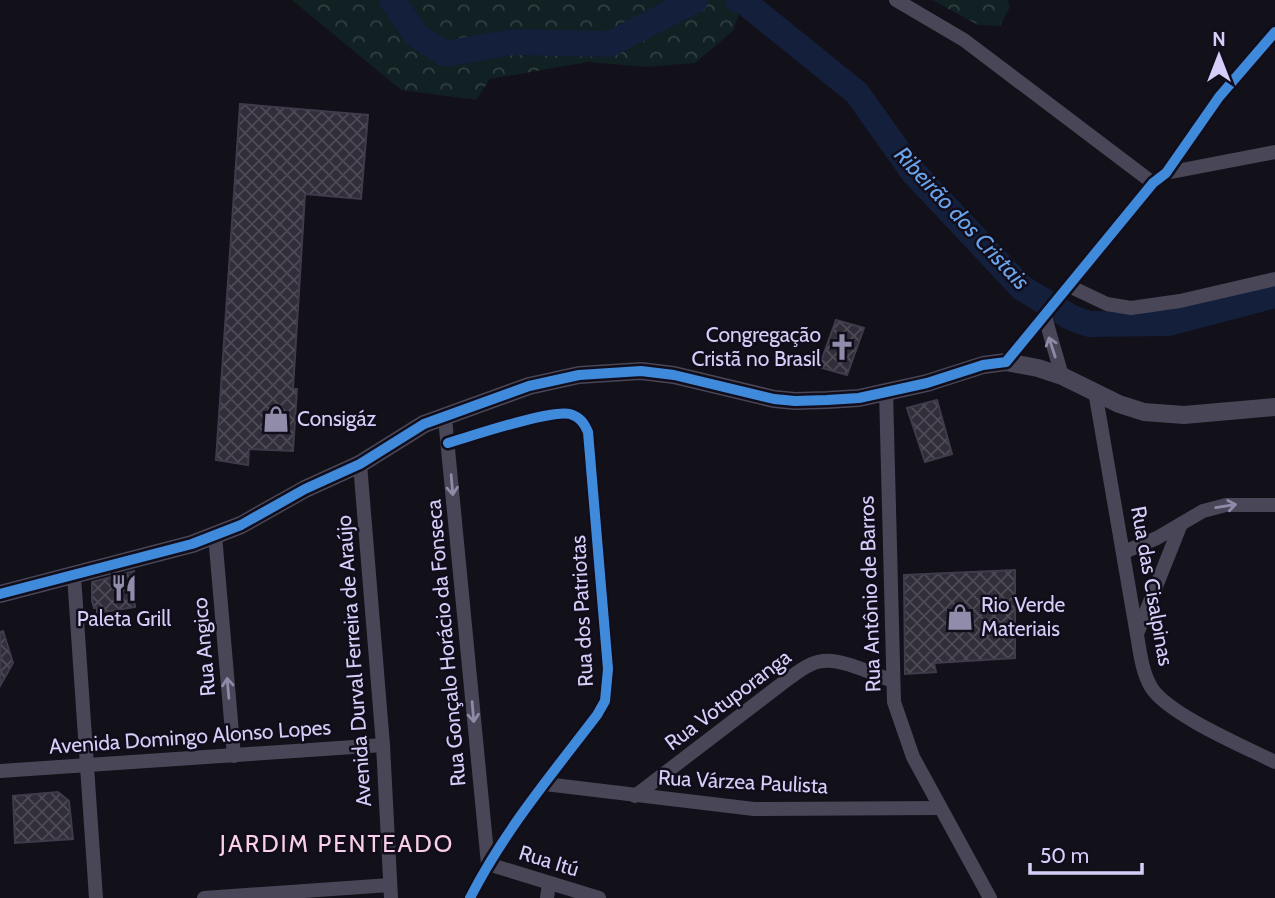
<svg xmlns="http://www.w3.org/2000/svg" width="1275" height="898" font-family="Cabin,sans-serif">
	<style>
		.forest { fill: url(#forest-crowns) }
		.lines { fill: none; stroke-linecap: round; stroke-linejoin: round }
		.river { stroke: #131f3b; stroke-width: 26 }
		.building { fill: url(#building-cross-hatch); stroke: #403b4b; stroke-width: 2 }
		.minor { stroke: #484657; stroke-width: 14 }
		.tertiary { stroke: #484657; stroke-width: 18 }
		.cycleway-casing { stroke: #110d1b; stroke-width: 15 }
		.cycleway { stroke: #408adc; stroke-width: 10 }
		.oneway { stroke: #8f8aa8 }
		.labels { text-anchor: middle; stroke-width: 5; stroke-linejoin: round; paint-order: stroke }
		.poi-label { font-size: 21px; fill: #d6cef8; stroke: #110d1b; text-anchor: start }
		.street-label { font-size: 21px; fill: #d6cef8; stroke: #110d1b }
		.water-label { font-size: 23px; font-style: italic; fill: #69a4eb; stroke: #110d1b }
		.quarter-label { font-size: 24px; letter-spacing: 2px; fill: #f9d0e6; stroke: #110d1b }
	</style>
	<defs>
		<pattern id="forest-crowns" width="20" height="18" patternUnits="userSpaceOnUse" patternTransform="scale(1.75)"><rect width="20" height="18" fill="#112022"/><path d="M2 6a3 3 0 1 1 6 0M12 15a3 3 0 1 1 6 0" fill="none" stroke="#333f43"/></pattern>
		<pattern id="building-cross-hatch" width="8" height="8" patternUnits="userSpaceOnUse" patternTransform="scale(1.75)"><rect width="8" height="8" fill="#312e3a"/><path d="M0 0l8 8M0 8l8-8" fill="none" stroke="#4e4b57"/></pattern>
	</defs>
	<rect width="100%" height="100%" fill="#121018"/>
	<g class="forest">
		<path d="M 292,0 L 744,0 L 733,31 L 695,63 L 645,67 L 588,62 L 490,79 L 476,100 L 401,90 Z"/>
		<path d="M 932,0 L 1008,0 L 1010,7 L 1000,26 L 978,25 Z"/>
	</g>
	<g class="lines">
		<g class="river">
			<path d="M 392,0 L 416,35 L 445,54 L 512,42 L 610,44 L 695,0"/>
			<path d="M 738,0 L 743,1 L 857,93 L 913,172 L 1022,288 L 1072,318 L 1089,324 L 1169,323 L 1275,295"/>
		</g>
	</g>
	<g class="building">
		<path d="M 240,104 L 368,115 L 361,199 L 305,194 L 293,389 L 297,389 L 293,451 L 249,449 L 248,465 L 216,460 Z"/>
		<path d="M 836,320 L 864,328 L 847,375 L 819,367 Z"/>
		<path d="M 937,400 L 952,454 L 925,462 L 907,408 Z"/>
		<path d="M 1015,570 L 1015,658 L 934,663 L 936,672 L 905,674 L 904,575 Z"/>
		<path d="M 134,571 L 135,607 L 97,613 L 97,608 L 94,608 L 92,601 L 92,582 Z"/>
		<path d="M 3,631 L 13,663 L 0,686 L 0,632 Z"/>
		<path d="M 58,792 L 69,801 L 73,839 L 15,843 L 13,796 Z"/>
	</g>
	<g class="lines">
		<g class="minor">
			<path d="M 896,0 L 964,40 L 1153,183"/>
			<path d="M 1166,173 L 1275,152"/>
			<path d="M 1069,286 L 1107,304 L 1131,308 L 1180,301 L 1275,279"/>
			<path d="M 1045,317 L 1062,376"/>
			<path d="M 1006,362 L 1153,183 L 1166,173 L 1219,97 L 1275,32"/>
			<path d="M 886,391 L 894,702 L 913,757 L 990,898"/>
			<path d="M 1095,391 L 1137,635 C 1140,652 1142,672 1151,687 C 1167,714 1245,747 1275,762"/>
			<path d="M 445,418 L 488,864"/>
			<path d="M 448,443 C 472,436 551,409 570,414 C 580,417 584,423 588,432 L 608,669 L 605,701 L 597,715 C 552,774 504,831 470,898"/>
			<path d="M 360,464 L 383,745 L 391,898"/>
			<path d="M 215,535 L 234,756"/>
			<path d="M 1124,552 L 1157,538 L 1203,511 L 1226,505 L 1275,505"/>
			<path d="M 74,576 L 96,898"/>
			<path d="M 1137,634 L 1181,524"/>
			<path d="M 0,771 L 383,745"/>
			<path d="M 545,784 L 754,809 L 940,808"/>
			<path d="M 635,796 L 788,679 C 798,672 810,662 823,661 C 841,658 875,675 893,681"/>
			<path d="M 488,864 L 599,898"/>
			<path d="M 204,898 L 390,885"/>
			<path d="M 547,898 L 549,884"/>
		</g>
		<path class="tertiary" d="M 0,594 L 192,544 L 241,525 L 305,489 L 360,464 L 424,424 L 529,386 L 579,375 L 641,371 L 674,375 L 774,399 L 795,401 L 827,400 L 859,398 L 927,383 L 983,365 L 1006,362 L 1038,368 L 1062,376 L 1119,404 L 1144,412 L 1184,415 L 1275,407"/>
		<defs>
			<g id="cycleway">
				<path d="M 448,443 C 472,436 551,409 570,414 C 580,417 584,423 588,432 L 608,669 L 605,701 L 597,715 C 552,774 504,831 470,898"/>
				<path d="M 0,594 L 192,544 L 241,525 L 305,489 L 360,464 L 424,424 L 529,386 L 579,375 L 641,371 L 674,375 L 774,399 L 795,401 L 827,400 L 859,398 L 927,383 L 983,365 L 1006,362 L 1153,183 L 1166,173 L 1219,97 L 1275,32"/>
			</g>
		</defs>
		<use href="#cycleway" class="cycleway-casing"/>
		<use href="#cycleway" class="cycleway"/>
	</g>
	<defs><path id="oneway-shaft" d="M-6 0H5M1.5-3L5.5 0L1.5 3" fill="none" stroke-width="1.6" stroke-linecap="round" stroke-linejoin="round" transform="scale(1.75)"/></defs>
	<g class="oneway">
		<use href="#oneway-shaft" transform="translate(1052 347) rotate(-108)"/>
		<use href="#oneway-shaft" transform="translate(452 485) rotate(85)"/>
		<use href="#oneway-shaft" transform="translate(1226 506) rotate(-9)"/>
		<use href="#oneway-shaft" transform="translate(228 688) rotate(-95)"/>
		<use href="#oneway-shaft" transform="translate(473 712) rotate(85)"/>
	</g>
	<defs>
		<symbol id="church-bare" viewBox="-9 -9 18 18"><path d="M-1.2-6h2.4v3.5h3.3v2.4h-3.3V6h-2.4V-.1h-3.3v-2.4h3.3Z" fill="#918caa" stroke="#110d1b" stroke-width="2.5" paint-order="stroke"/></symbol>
		<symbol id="shop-bare" viewBox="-9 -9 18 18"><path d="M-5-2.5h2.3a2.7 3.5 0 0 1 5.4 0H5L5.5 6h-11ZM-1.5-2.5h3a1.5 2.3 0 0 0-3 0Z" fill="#918caa" stroke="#110d1b" stroke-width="2.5" paint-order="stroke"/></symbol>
		<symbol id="restaurant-bare" viewBox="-9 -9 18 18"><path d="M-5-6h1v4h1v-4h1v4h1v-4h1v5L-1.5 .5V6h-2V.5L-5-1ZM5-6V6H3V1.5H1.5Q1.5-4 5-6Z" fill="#918caa" stroke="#110d1b" stroke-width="2.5" paint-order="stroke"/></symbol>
	</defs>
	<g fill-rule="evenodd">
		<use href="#church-bare" x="823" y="328" width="38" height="38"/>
		<use href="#shop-bare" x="257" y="400" width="38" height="38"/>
		<use href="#restaurant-bare" x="105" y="569" width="38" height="38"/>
		<use href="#shop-bare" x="941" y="598" width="38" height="38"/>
	</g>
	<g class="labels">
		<g class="poi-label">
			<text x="821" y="342" text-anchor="end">Congregação<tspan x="821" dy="24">Cristã no Brasil</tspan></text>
			<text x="297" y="426">Consigáz</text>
			<text x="981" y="612">Rio Verde<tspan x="981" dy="24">Materiais</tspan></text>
			<text x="124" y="626" text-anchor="middle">Paleta Grill</text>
		</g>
		<g class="street-label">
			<text transform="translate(1152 586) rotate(80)" y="7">Rua das Cisalpinas</text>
			<text transform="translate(870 594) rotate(-92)" y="7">Rua Antônio de Barros</text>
			<text transform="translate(582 611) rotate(-93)" y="7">Rua dos Patriotas</text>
			<text transform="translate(446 643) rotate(-95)" y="7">Rua Gonçalo Horácio da Fonseca</text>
			<text transform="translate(204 647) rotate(-95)" y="7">Rua Angico</text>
			<text transform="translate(354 661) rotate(-94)" y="7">Avenida Durval Ferreira de Araújo</text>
			<text transform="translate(728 700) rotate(-37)" y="7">Rua Votuporanga</text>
			<text transform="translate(190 737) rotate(-4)" y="7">Avenida Domingo Alonso Lopes</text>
			<text transform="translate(743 782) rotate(3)" y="7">Rua Várzea Paulista</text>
			<text transform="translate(549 861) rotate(17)" y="7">Rua Itú</text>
		</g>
		<g class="water-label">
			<text transform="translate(962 218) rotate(47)" y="8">Ribeirão dos Cristais</text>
		</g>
		<g class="quarter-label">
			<text x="337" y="852">JARDIM PENTEADO</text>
		</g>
	</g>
	<g transform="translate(1219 56)" stroke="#110d1b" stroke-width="5" paint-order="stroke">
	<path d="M0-5L12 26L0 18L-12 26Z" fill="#d6cef8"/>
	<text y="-10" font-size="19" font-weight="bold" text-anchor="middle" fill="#d6cef8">N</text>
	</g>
	<path d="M1030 863v10h112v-10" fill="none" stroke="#d6cef8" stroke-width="3.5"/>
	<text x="1040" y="863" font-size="21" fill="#d6cef8" stroke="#110d1b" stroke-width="5" paint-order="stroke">50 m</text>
</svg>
